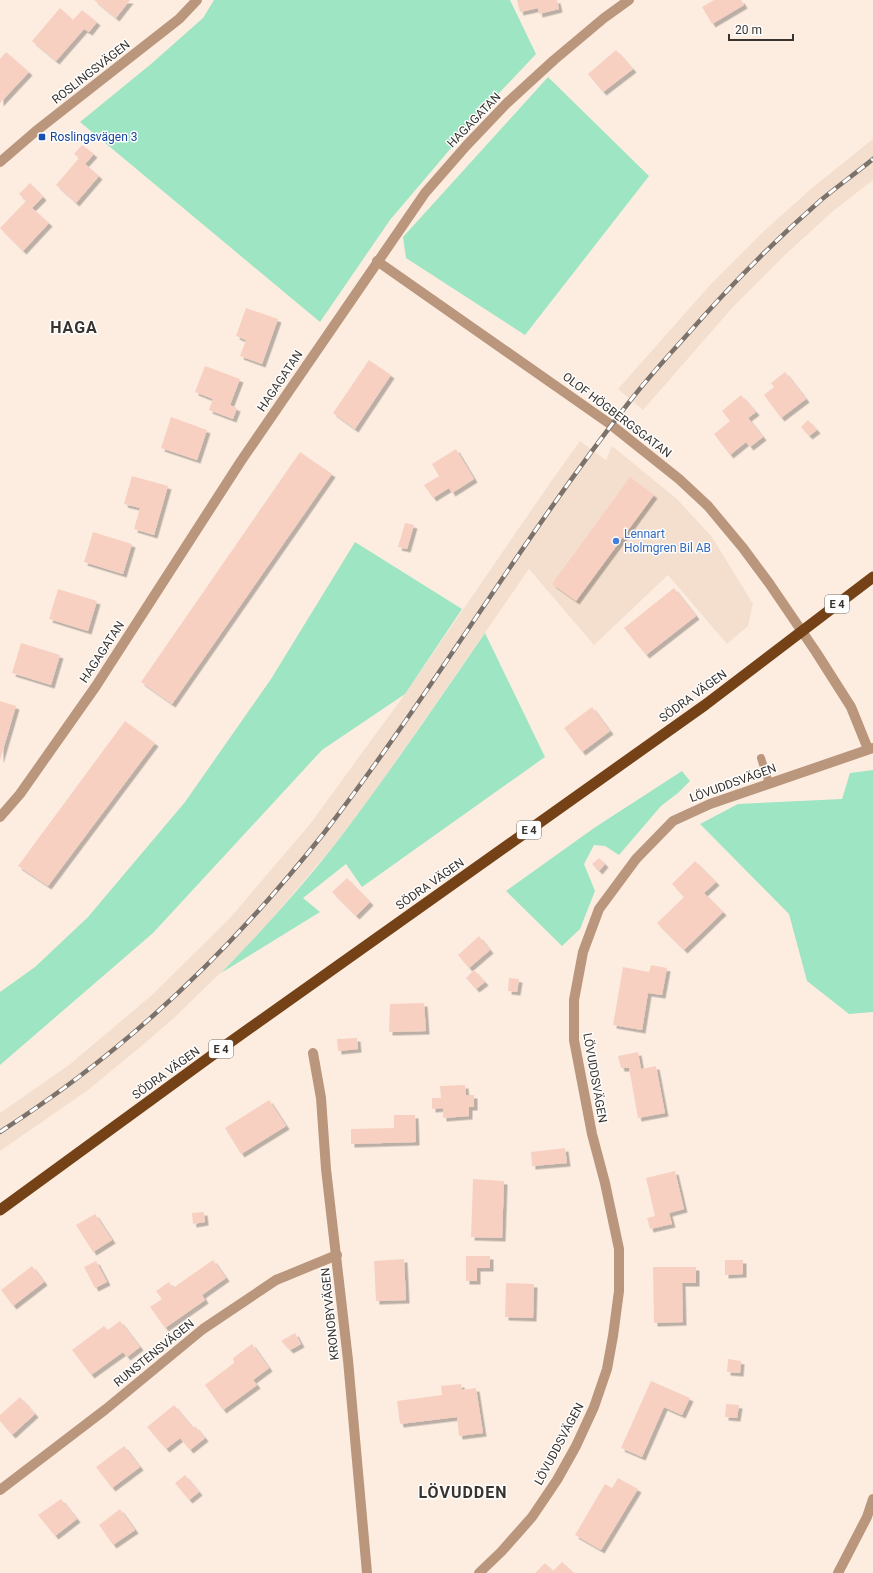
<svg xmlns="http://www.w3.org/2000/svg" width="873" height="1573" font-family="Roboto,sans-serif">
	<style>
		.built { fill: #f4dfce }
		.green { fill: #9ee5c3 }
		.building { fill: #f8d0c2; filter: url(#shadow) }
		.lines { fill: none; stroke-linecap: round; stroke-linejoin: round }
		.service { stroke: #ba967d; stroke-width: 8 }
		.minor { stroke: #ba967d; stroke-width: 10 }
		.trunk { stroke: #744216; stroke-width: 11 }
		.rail-casing { stroke: #7b726b; stroke-width: 4.5 }
		.rail { stroke: #fefefe; stroke-width: 3; stroke-dasharray: 9; stroke-linecap: butt }
		.transit-dot { fill: #1a4fb4; stroke: #fefefe; stroke-width: 1.5 }
		.shop-dot { fill: #3f7fe0; stroke: #fefefe; stroke-width: 1.5 }
		.labels { text-anchor: middle; stroke-width: 3; stroke-linejoin: round; paint-order: stroke }
		.shield { fill: #fefefe; stroke: #73706c; stroke-width: 1 }
		.shield-label { font-size: 11px; font-weight: bold; fill: #38332e }
		.street-label { font-size: 12px; fill: #38332e; stroke: #fefefe }
		.transit-label { font-size: 12px; fill: #164399; stroke: #fefefe; text-anchor: start }
		.shop-label { font-size: 12px; fill: #366cbe; stroke: #fefefe; text-anchor: start }
		.district-label { font-size: 16px; font-weight: bold; letter-spacing: 1px; fill: #38332e; stroke: #fefefe }
	</style>
	<defs>
		<filter id="shadow"><feDropShadow dx="3.5" dy="3.5" stdDeviation="0" flood-color="#0004"/></filter>
	</defs>
	<rect width="100%" height="100%" fill="#fdede1"/>
	<g class="built">
		<path d="M 873,139 L 873,180 L 832,212 L 786,254 L 733,307 L 643,410 L 618,389 L 710,285 L 764,231 L 812,188 Z"/>
		<path d="M 580,441 L 606,460 L 612,446 L 677,499 L 712,537 L 753,604 L 748,626 L 727,644 L 668,575 L 594,645 L 529,569 L 378,787 L 335,844 L 254,940 L 174,1018 L 138,1049 L 88,1090 L 0,1151 L 0,1113 L 69,1065 L 153,994 L 230,918 L 310,824 L 405,694 L 550,483 Z"/>
	</g>
	<g class="green">
		<path d="M 214,0 L 510,0 L 536,54 L 485,108 L 390,220 L 320,322 L 80,122 L 151,64 L 203,18 Z"/>
		<path d="M 548,77 L 649,176 L 525,335 L 406,258 L 403,237 Z"/>
		<path d="M 355,542 L 462,609 L 405,694 L 322,750 L 153,933 L 0,1065 L 0,992 L 35,967 L 88,917 L 185,802 L 271,679 Z"/>
		<path d="M 485,633 L 545,757 L 362,887 L 346,864 L 303,898 L 320,912 L 221,973 C 261,932 300,889 336,843 C 388,775 436,704 485,633 Z"/>
		<path d="M 873,770 L 873,1012 L 849,1014 L 807,981 L 789,914 L 700,824 L 738,804 L 842,799 L 850,773 Z"/>
		<path d="M 682,771 L 690,781 L 678,793 L 661,806 L 619,855 L 605,846 L 594,845 L 584,864 L 595,891 L 580,929 L 562,946 L 506,891 L 594,828 Z"/>
	</g>
	<g class="building">
		<path d="M 94,0 L 130,0 L 116,18 Z"/>
		<path d="M 517,0 L 557,0 L 559,9 L 539,14 L 538,8 L 520,12 Z"/>
		<path d="M 714,0 L 741,0 L 744,5 L 712,24 L 702,7 Z"/>
		<path d="M 60,8 L 73,20 L 82,10 L 97,22 L 89,32 L 84,29 L 56,61 L 32,41 Z"/>
		<path d="M 616,50 L 633,69 L 603,92 L 588,74 Z"/>
		<path d="M 6,52 L 29,72 L 0,103 L 0,59 Z"/>
		<path d="M 82,145 L 94,154 L 85,164 L 99,176 L 76,203 L 56,185 L 79,158 L 74,154 Z"/>
		<path d="M 30,183 L 43,197 L 32,208 L 49,223 L 23,251 L 0,228 L 26,201 L 19,194 Z"/>
		<path d="M 246,308 L 278,319 L 262,364 L 240,356 L 246,340 L 236,336 Z"/>
		<path d="M 369,360 L 391,375 L 355,429 L 333,413 Z"/>
		<path d="M 205,366 L 240,379 L 230,405 L 237,408 L 233,419 L 209,410 L 213,399 L 195,392 Z"/>
		<path d="M 785,372 L 806,399 L 781,418 L 764,395 L 774,387 L 771,383 Z"/>
		<path d="M 741,395 L 756,412 L 748,418 L 763,437 L 750,447 L 746,442 L 730,455 L 714,434 L 730,421 L 722,411 Z"/>
		<path d="M 171,417 L 207,430 L 197,460 L 161,448 Z"/>
		<path d="M 808,420 L 817,430 L 809,436 L 801,427 Z"/>
		<path d="M 456,449 L 474,479 L 452,493 L 449,488 L 433,498 L 424,485 L 439,476 L 432,464 Z"/>
		<path d="M 300,452 L 332,474 L 172,704 L 141,682 Z"/>
		<path d="M 132,476 L 168,486 L 154,535 L 134,529 L 140,508 L 124,504 Z"/>
		<path d="M 630,477 L 654,495 L 576,601 L 552,584 Z"/>
		<path d="M 405,523 L 414,525 L 407,549 L 398,547 Z"/>
		<path d="M 93,532 L 132,544 L 123,574 L 84,562 Z"/>
		<path d="M 674,588 L 696,616 L 646,655 L 624,628 Z"/>
		<path d="M 58,589 L 97,601 L 88,631 L 49,619 Z"/>
		<path d="M 21,643 L 60,655 L 51,685 L 12,673 Z"/>
		<path d="M 0,701 L 16,706 L 0,760 Z"/>
		<path d="M 592,707 L 610,731 L 582,752 L 564,728 Z"/>
		<path d="M 125,721 L 155,743 L 48,886 L 18,866 Z"/>
		<path d="M 599,858 L 605,864 L 599,871 L 592,864 Z"/>
		<path d="M 695,861 L 716,882 L 704,893 L 723,912 L 684,950 L 657,923 L 684,897 L 672,884 Z"/>
		<path d="M 347,878 L 370,902 L 356,916 L 332,892 Z"/>
		<path d="M 479,936 L 490,950 L 469,968 L 458,955 Z"/>
		<path d="M 651,965 L 667,968 L 662,995 L 648,993 L 642,1030 L 613,1025 L 623,967 L 649,972 Z"/>
		<path d="M 474,970 L 485,982 L 476,989 L 466,978 Z"/>
		<path d="M 509,978 L 519,979 L 517,992 L 508,991 Z"/>
		<path d="M 424,1003 L 426,1031 L 389,1032 L 390,1004 Z"/>
		<path d="M 357,1038 L 358,1049 L 338,1051 L 337,1039 Z"/>
		<path d="M 638,1052 L 641,1069 L 656,1066 L 665,1113 L 638,1118 L 629,1068 L 621,1068 L 618,1056 Z"/>
		<path d="M 465,1085 L 466,1095 L 474,1095 L 474,1107 L 469,1107 L 469,1116 L 443,1118 L 443,1108 L 432,1109 L 432,1098 L 441,1098 L 440,1086 Z"/>
		<path d="M 269,1100 L 286,1126 L 241,1154 L 225,1128 Z"/>
		<path d="M 394,1115 L 415,1115 L 416,1142 L 351,1144 L 351,1129 L 394,1128 Z"/>
		<path d="M 565,1148 L 567,1163 L 532,1166 L 531,1152 Z"/>
		<path d="M 675,1171 L 684,1209 L 669,1213 L 672,1224 L 650,1229 L 647,1218 L 655,1216 L 646,1178 Z"/>
		<path d="M 473,1179 L 504,1181 L 502,1238 L 471,1237 Z"/>
		<path d="M 204,1212 L 205,1222 L 193,1224 L 192,1213 Z"/>
		<path d="M 95,1214 L 112,1240 L 93,1252 L 76,1225 Z"/>
		<path d="M 466,1256 L 490,1256 L 490,1268 L 477,1268 L 477,1281 L 466,1281 Z"/>
		<path d="M 404,1259 L 406,1300 L 376,1301 L 374,1261 Z"/>
		<path d="M 213,1260 L 226,1278 L 202,1295 L 205,1300 L 165,1328 L 150,1307 L 162,1299 L 156,1291 L 169,1282 L 173,1288 Z"/>
		<path d="M 725,1260 L 743,1260 L 743,1274 L 725,1275 Z"/>
		<path d="M 96,1261 L 107,1282 L 95,1288 L 84,1267 Z"/>
		<path d="M 32,1266 L 44,1282 L 13,1306 L 1,1290 Z"/>
		<path d="M 653,1267 L 696,1267 L 696,1283 L 682,1283 L 683,1322 L 654,1323 Z"/>
		<path d="M 506,1283 L 534,1284 L 533,1318 L 505,1317 Z"/>
		<path d="M 120,1321 L 140,1347 L 127,1357 L 123,1352 L 91,1375 L 72,1350 L 104,1326 L 108,1330 Z"/>
		<path d="M 295,1333 L 301,1344 L 290,1350 L 281,1341 Z"/>
		<path d="M 252,1344 L 269,1368 L 253,1380 L 257,1385 L 223,1410 L 205,1385 L 234,1363 L 233,1358 Z"/>
		<path d="M 728,1359 L 741,1361 L 740,1373 L 727,1372 Z"/>
		<path d="M 651,1381 L 690,1398 L 682,1415 L 664,1407 L 642,1457 L 621,1448 Z"/>
		<path d="M 461,1384 L 462,1390 L 476,1388 L 483,1433 L 459,1436 L 457,1417 L 400,1424 L 397,1401 L 442,1395 L 441,1386 Z"/>
		<path d="M 20,1397 L 35,1414 L 12,1435 L 0,1421 L 0,1415 Z"/>
		<path d="M 726,1404 L 739,1405 L 737,1418 L 725,1417 Z"/>
		<path d="M 174,1405 L 193,1428 L 195,1426 L 205,1438 L 190,1450 L 180,1438 L 166,1449 L 147,1427 Z"/>
		<path d="M 124,1446 L 140,1467 L 112,1488 L 96,1467 Z"/>
		<path d="M 185,1475 L 199,1492 L 189,1500 L 175,1483 Z"/>
		<path d="M 618,1478 L 638,1489 L 601,1550 L 575,1535 L 605,1484 L 612,1488 Z"/>
		<path d="M 61,1499 L 77,1519 L 55,1536 L 38,1515 Z"/>
		<path d="M 120,1509 L 135,1530 L 113,1545 L 99,1525 Z"/>
		<path d="M 562,1562 L 574,1573 L 535,1573 L 545,1563 L 553,1571 Z"/>
	</g>
	<g class="lines">
		<path class="service" d="M 761,758 L 769,783"/>
		<g class="minor">
			<path d="M 0,162 L 36,131 L 179,19 L 197,0"/>
			<path d="M 377,261 L 610,424 L 679,479 L 708,506 L 743,548 L 769,583 L 816,652 L 851,707 L 868,749"/>
			<path d="M 0,817 L 20,794 L 96,686 L 241,461 L 425,193 L 466,146 L 507,103 L 554,60 L 604,18 L 629,0"/>
			<path d="M 313,1053 L 321,1098 L 326,1169 L 348,1360 L 367,1573"/>
			<path d="M 0,1490 L 106,1409 L 203,1329 L 276,1280 L 337,1255"/>
			<path d="M 479,1573 L 501,1552 L 532,1517 L 557,1480 L 576,1446 L 594,1407 L 607,1369 L 613,1336 L 619,1291 L 619,1249 L 605,1183 L 592,1134 L 574,1040 L 574,1000 L 583,952 L 599,909 L 636,859 L 673,821 L 710,804 L 873,748"/>
			<path d="M 838,1573 L 867,1517 L 873,1499"/>
		</g>
		<path class="trunk" d="M 0,1210 L 229,1043 L 705,705 L 873,577"/>
		<defs>
			<path id="rail" d="M 0,1132 C 26,1115 51,1098 76,1079 C 169,1009 252,924 324,833 C 432,693 521,540 630,401 C 647,379 667,357 686,336 C 728,288 773,242 821,200 C 838,186 856,173 873,159"/>
		</defs>
		<use href="#rail" class="rail-casing"/>
		<use href="#rail" class="rail"/>
	</g>
	<rect class="transit-dot" x="38" y="133" width="8" height="8" rx="2"/>
	<circle class="shop-dot" cx="616" cy="541" r="4"/>
	<g class="labels">
		<g class="shield">
			<rect x="825" y="595" width="24" height="18" rx="3"/>
			<rect x="517" y="821" width="24" height="18" rx="3"/>
			<rect x="209" y="1040" width="24" height="18" rx="3"/>
		</g>
		<g class="shield-label">
			<text x="837" y="608">E 4</text>
			<text x="529" y="834">E 4</text>
			<text x="221" y="1053">E 4</text>
		</g>
		<g class="street-label">
			<text transform="translate(91 72) rotate(-38)" y="4">ROSLINGSVÄGEN</text>
			<text transform="translate(474 120) rotate(-46)" y="4">HAGAGATAN</text>
			<text transform="translate(280 381) rotate(-56)" y="4">HAGAGATAN</text>
			<text transform="translate(617 415) rotate(37)" y="4">OLOF HÖGBERGSGATAN</text>
			<text transform="translate(102 652) rotate(-57)" y="4">HAGAGATAN</text>
			<text transform="translate(693 696) rotate(-36)" y="4">SÖDRA VÄGEN</text>
			<text transform="translate(733 783) rotate(-20)" y="4">LÖVUDDSVÄGEN</text>
			<text transform="translate(430 884) rotate(-35)" y="4">SÖDRA VÄGEN</text>
			<text transform="translate(166 1073) rotate(-36)" y="4">SÖDRA VÄGEN</text>
			<text transform="translate(595 1078) rotate(80)" y="4">LÖVUDDSVÄGEN</text>
			<text transform="translate(330 1314) rotate(-96)" y="4">KRONOBYVÄGEN</text>
			<text transform="translate(154 1353) rotate(-39)" y="4">RUNSTENSVÄGEN</text>
			<text transform="translate(559 1444) rotate(-62)" y="4">LÖVUDDSVÄGEN</text>
		</g>
		<g class="transit-label">
			<text x="50" y="141">Roslingsvägen 3</text>
		</g>
		<g class="shop-label">
			<text x="624" y="538">Lennart<tspan x="624" dy="14">Holmgren Bil AB</tspan></text>
		</g>
		<g class="district-label">
			<text x="74" y="333">HAGA</text>
			<text x="463" y="1498">LÖVUDDEN</text>
		</g>
	</g>
	<path d="M729 34v6h64v-6" fill="none" stroke="#38332e" stroke-width="2"/>
	<text x="735" y="34" font-size="12" fill="#38332e" stroke="#fefefe" stroke-width="3" paint-order="stroke">20 m</text>
</svg>
